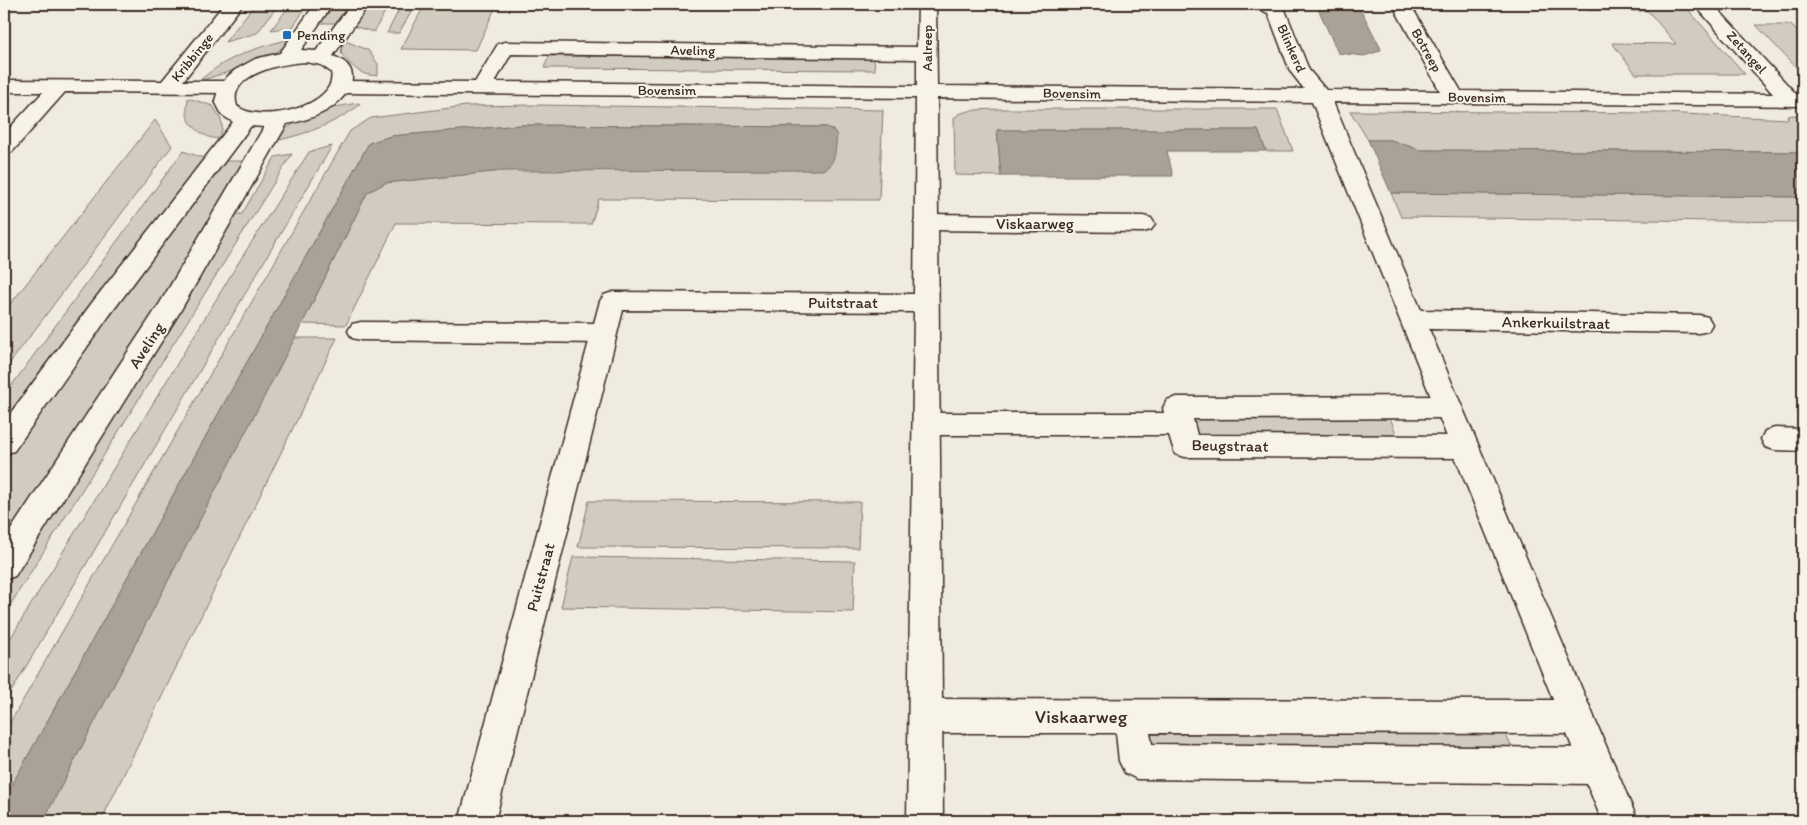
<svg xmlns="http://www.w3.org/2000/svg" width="1807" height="825" font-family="Itim,sans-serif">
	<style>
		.green { fill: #d1cbc0; stroke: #867a6f }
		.water { fill: #aaa296; stroke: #7e7266 }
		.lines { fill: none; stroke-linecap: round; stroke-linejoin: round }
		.pedestrian-casing { stroke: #3b2a1e; stroke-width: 3 }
		.minor-casing { stroke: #3b2a1e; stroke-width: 3 }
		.secondary-casing { stroke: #3b2a1e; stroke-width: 3 }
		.pedestrian { fill: #f7f3e8; fill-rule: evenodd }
		.minor { fill: #f7f3e8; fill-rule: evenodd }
		.secondary { fill: #f7f3e8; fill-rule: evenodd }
		.poi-dot { fill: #1f6fb2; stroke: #f7f3e8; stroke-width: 2 }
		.labels { text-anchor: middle; stroke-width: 4; stroke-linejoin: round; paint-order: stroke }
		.far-poi-label { font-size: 14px; fill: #3b2a1e; stroke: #f7f3e8; text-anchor: start }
		.far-street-label { font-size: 14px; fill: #3b2a1e; stroke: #f7f3e8 }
		.street-label { font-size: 16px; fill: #3b2a1e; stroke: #f7f3e8 }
		.near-street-label { font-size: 19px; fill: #3b2a1e; stroke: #f7f3e8 }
	</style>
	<rect width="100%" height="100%" fill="#efebe0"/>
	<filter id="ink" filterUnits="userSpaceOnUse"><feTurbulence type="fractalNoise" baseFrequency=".02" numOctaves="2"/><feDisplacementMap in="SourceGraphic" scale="10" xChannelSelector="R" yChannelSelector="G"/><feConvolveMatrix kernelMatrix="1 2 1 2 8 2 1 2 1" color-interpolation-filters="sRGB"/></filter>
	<g filter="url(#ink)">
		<g class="green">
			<path d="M 255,4 L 279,4 L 257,33 L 225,42 Z"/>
			<path d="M 291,4 L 308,4 L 293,27 L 271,30 Z"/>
			<path d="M 332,4 L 352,4 L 337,23 L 319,23 Z"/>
			<path d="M 368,4 L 389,4 L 374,32 L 353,26 Z"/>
			<path d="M 402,4 L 416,4 L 399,33 L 387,33 Z"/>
			<path d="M 425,4 L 497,4 L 476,50 L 401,49 Z"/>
			<path d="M 1582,4 L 1683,4 L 1745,74 L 1636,74 L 1612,43 L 1676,44 L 1648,11 L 1587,10 Z"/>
			<path d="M 1791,25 L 1803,38 L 1803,75 L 1756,25 Z"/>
			<path d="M 291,39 C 276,60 224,73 199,81 C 226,57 257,47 291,39 Z"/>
			<path d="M 343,40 L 368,50 L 378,64 L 378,75 C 362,78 350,65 341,53 Z"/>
			<path d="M 549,56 L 874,58 L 875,70 L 544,68 Z"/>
			<path d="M 188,98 L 213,106 C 221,120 225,122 220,138 C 209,141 193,129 188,118 C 186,112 187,105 188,98 Z"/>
			<path d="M 359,103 L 360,105 C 334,124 307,134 275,141 C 290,118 333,106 359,103 Z"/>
			<path d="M 537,105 L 883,110 L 879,200 L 599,199 L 591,224 L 396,223 L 346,325 L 302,324 L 367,193 L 385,183 L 502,171 L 826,127 L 521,125 L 391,136 L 369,143 L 4,799 L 4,733 L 350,131 L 371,118 L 466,106 Z"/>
			<path d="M 1000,109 L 1277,109 L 1293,151 L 1266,151 L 1258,130 L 997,130 L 1001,176 L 955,175 L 954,118 C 963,108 986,110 1000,109 Z"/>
			<path d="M 1350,111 L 1663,113 L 1788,119 L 1787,116 L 1803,114 L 1803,152 L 1420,150 L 1391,140 L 1368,140 Z"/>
			<path d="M 155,120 L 172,146 L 4,371 L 4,312 Z"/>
			<path d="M 332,146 L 4,704 L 4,649 L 237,265 L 309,152 Z"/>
			<path d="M 183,151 L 206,159 L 4,427 L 4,396 Z"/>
			<path d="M 292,154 L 255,213 L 4,615 L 4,590 L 160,343 L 230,214 L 242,214 L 275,157 Z"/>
			<path d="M 224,161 L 245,161 L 150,323 L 4,547 L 4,463 L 95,333 Z"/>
			<path d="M 1391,193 L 1803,197 L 1803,222 L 1401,217 Z"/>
			<path d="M 294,338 L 337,338 L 101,821 L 43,821 Z"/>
			<path d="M 1183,411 L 1388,412 L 1398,439 L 1189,437 Z"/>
			<path d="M 589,501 L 860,502 L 858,548 L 578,547 Z"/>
			<path d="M 573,557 L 855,561 L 853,612 L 561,607 Z"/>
			<path d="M 1142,724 L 1503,728 L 1514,753 L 1145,748 Z"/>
		</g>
		<g class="water">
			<path d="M 1316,4 L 1358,4 L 1381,49 L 1380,51 L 1364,56 L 1338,53 Z"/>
			<path d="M 521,125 L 827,127 L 834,131 L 837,135 C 835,149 837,165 822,170 L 502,171 L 385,183 L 367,193 L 302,324 L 43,821 L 4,821 L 4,799 L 369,143 L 391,136 Z"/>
			<path d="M 997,130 L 1258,130 L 1266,151 L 1167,151 L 1173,176 L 1001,176 Z"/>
			<path d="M 1368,140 L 1391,140 L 1420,150 L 1803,152 L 1803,197 L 1391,193 Z"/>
		</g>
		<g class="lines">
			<defs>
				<g id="pedestrian">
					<path d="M 926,214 L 1143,216 L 1151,218 L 1155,224 L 1151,230 L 1143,232 L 926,230 L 918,228 L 914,222 L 918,216 Z"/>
					<path d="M 361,322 L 604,323 L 613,326 L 617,333 L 613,340 L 604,343 L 361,340 L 352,338 L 348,331 L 352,324 Z"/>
					<path d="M 1448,396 L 1458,399 L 1462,407 L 1458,415 L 1448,418 L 1193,419 L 1197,435 L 1465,436 L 1475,439 L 1479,447 L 1475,455 L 1465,458 L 1185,457 L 1175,454 L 1169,435 L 927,435 L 917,432 L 913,424 L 917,416 L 927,413 L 1164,413 L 1163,408 L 1167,400 L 1177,397 Z"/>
					<path d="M 1775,428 L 1803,429 L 1803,451 L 1775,450 L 1765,447 L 1761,439 L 1765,431 Z"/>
					<path d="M 927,699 L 1577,700 L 1589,705 L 1594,717 L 1589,729 L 1577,734 L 1150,733 L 1152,744 L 1597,748 L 1609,754 L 1615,766 L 1609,778 L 1597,784 L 1137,779 L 1125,773 L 1119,761 L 1116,733 L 927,733 L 915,728 L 910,716 L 915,704 Z"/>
				</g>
				<g id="minor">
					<path d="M 224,4 L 243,4 L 183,81 L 229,81 L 236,83 L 239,87 L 236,91 L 229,93 L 65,92 L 12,152 L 4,154 L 4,134 L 43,92 L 4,92 L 4,80 L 162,81 Z"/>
					<path d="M 918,4 L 936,4 L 937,86 L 1304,89 L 1290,71 L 1268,13 L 1255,8 L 1253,4 L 1277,4 L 1285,10 L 1309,70 L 1326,90 L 1440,91 L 1392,4 L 1410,4 L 1461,91 L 1773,94 L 1694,4 L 1713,4 L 1796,94 L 1803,94 L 1803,106 L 1333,102 L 1421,310 L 1699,315 L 1708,317 L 1712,324 L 1708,331 L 1699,333 L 1429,329 L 1638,821 L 1602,821 L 1312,102 L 937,98 L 943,821 L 907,821 L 914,312 L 623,310 L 495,821 L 459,821 L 600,301 L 604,295 L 613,292 L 914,294 L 916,98 L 340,93 L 333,91 L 330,87 L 333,83 L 340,81 L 475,82 L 498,44 L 505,42 L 917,47 ZM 511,54 L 917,59 L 917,86 L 495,82 Z"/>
				</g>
				<path id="secondary" d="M 315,4 L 333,4 L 301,50 L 316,51 L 351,4 L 369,4 L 333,56 C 369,69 347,100 324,112 C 312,118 299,122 287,124 L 178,315 L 15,576 L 4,580 L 4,540 L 160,303 L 264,127 L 251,126 L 109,316 L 14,451 L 4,454 L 4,422 L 91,304 L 233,122 L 222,115 L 215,101 L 218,90 L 227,77 L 235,70 L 255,59 L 280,53 ZM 306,62 L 321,65 L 331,72 C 339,106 259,125 237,106 C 226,73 285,63 306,62 Z"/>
			</defs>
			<use href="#pedestrian" class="pedestrian-casing"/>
			<use href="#minor" class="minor-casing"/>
			<use href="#secondary" class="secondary-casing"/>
			<use href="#pedestrian" class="pedestrian"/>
			<use href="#minor" class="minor"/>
			<use href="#secondary" class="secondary"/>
		</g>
	</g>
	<rect class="poi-dot" x="282" y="30" width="10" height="10" rx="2.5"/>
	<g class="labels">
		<g class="far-poi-label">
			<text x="297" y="40">Pending</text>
		</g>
		<g class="far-street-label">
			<text transform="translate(927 48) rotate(-90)" y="5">Aalreep</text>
			<text transform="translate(1292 48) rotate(66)" y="5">Blinkerd</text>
			<text transform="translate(693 50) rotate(1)" y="5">Aveling</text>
			<text transform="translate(1427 50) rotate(61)" y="5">Botreep</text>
			<text transform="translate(1747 52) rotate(48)" y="5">Zetangel</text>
			<text transform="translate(192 57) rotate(-51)" y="5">Kribbinge</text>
			<text x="667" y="95">Bovensim</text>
			<text transform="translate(1072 93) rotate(1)" y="5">Bovensim</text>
			<text transform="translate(1477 97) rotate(1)" y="5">Bovensim</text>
		</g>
		<g class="street-label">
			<text x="1035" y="229">Viskaarweg</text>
			<text x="843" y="308">Puitstraat</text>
			<text transform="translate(1556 322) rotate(1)" y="6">Ankerkuilstraat</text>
			<text transform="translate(146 345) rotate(-57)" y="6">Aveling</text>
			<text transform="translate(1230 445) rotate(1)" y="6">Beugstraat</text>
			<text transform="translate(540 577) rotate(-75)" y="6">Puitstraat</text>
		</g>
		<g class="near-street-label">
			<text x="1081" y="723">Viskaarweg</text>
		</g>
	</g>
	<rect width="1807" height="825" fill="none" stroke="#f7f3e8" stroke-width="20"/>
	<rect x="10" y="10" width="1787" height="805" fill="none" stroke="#3b2a1e" stroke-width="2" filter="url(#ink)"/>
</svg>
